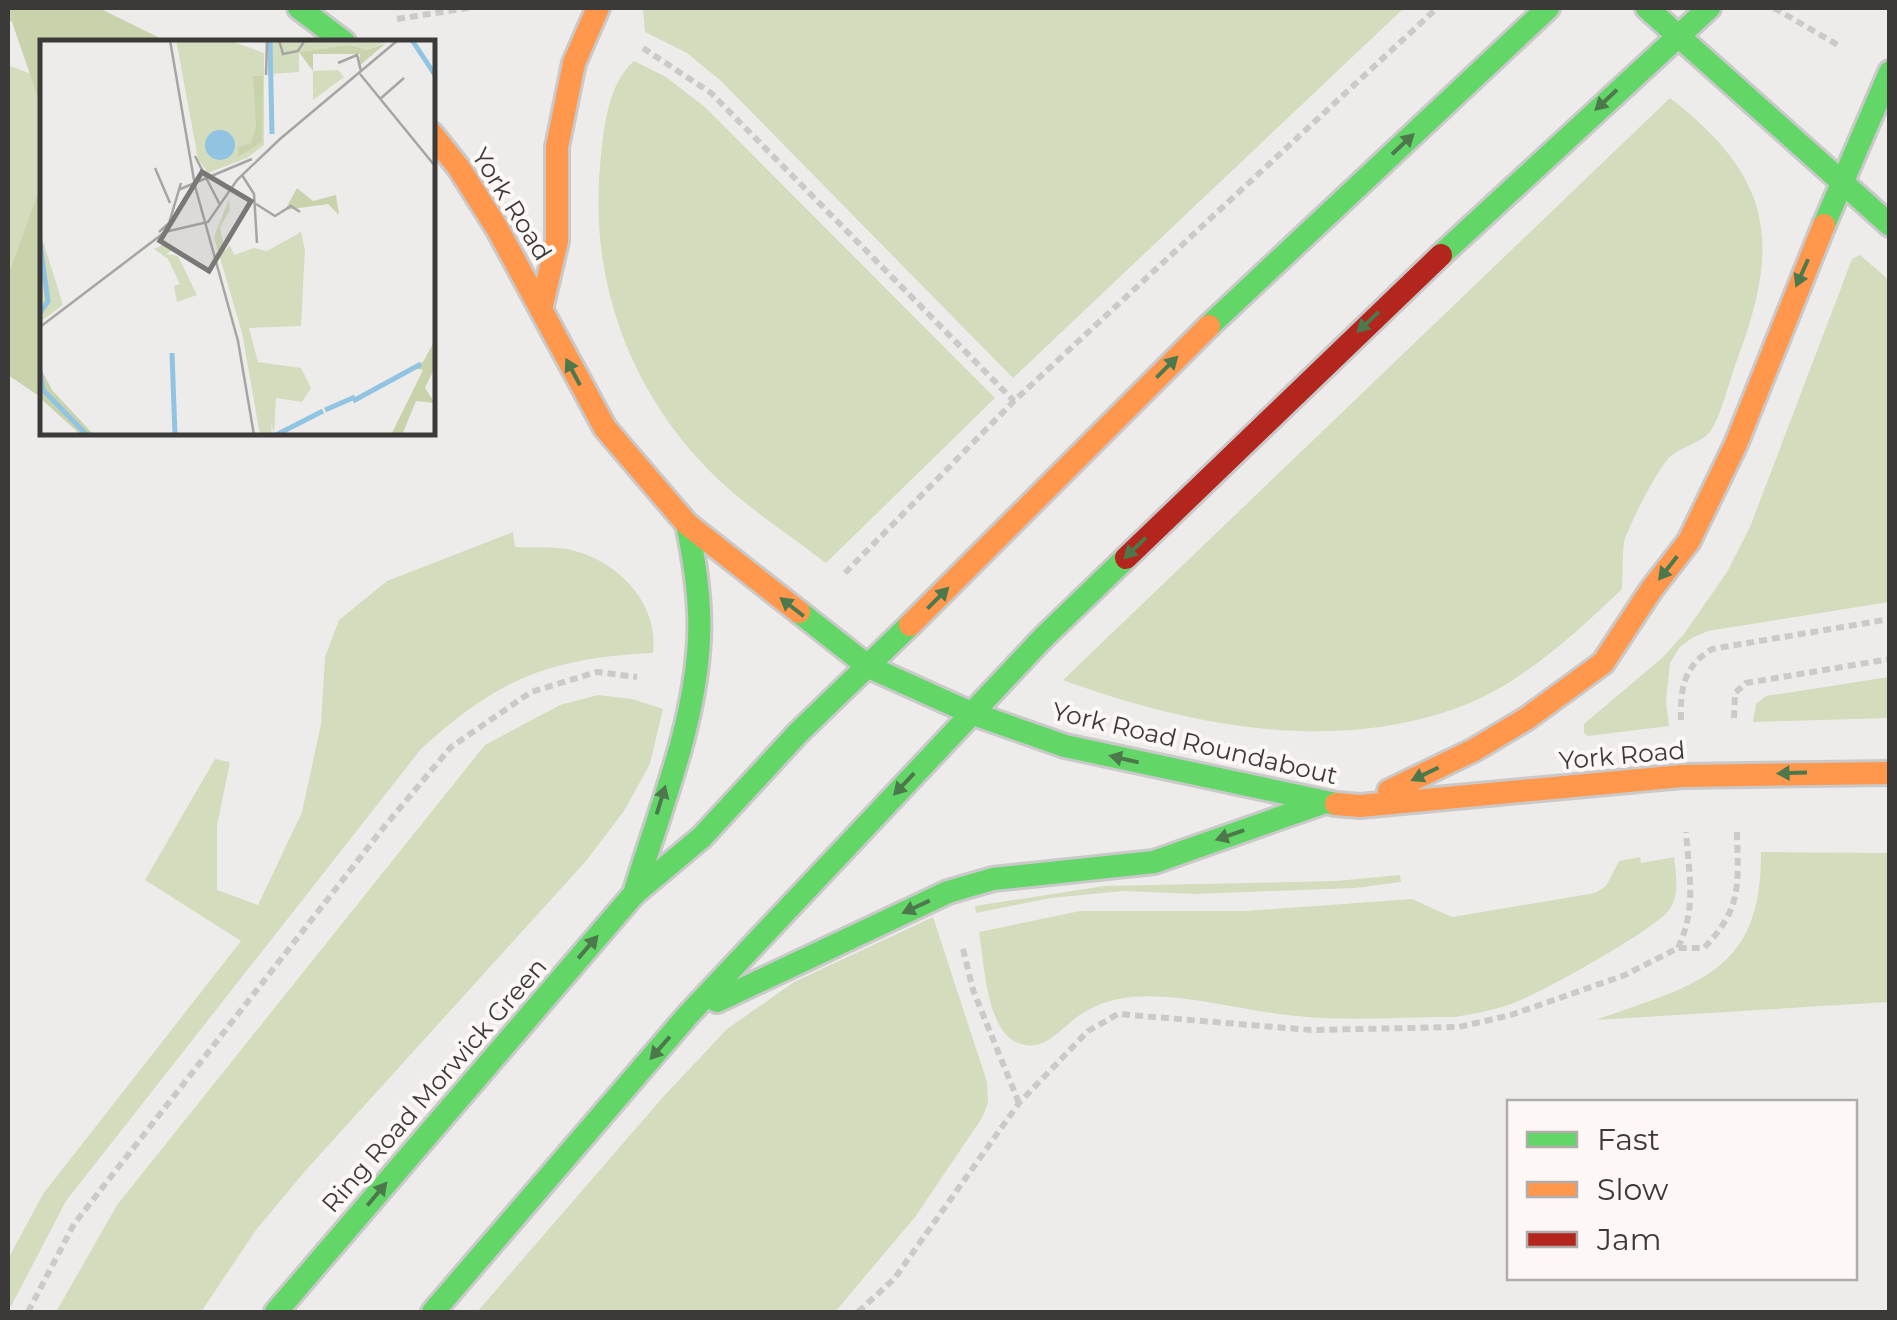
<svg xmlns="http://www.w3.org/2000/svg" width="1897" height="1320" font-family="Montserrat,sans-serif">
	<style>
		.green { fill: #d3ddbd }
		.forest { fill: #c8d3ab }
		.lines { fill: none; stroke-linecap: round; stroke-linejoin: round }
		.fast-casing { stroke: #cac9c9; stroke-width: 28 }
		.slow-casing { stroke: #cac9c9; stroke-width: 28 }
		.jam-casing { stroke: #cac9c9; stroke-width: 28 }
		.path { stroke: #cccac9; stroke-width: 6; stroke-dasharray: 8 5; stroke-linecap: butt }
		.fast { stroke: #63d668; stroke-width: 22 }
		.slow { stroke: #ff974d; stroke-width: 22 }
		.jam { stroke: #b3261e; stroke-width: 22 }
		.oneway { fill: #4c784c }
		.labels { text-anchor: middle; stroke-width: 8; stroke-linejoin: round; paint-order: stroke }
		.street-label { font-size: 25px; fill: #3c3a39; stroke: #fdf8f6 }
		.inset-river { fill: none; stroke: #91c3e2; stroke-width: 5 }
		.inset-road { fill: none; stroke: #a7a5a3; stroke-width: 2.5 }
		.view { fill: #7a7877; fill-opacity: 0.15; stroke: #7a7877; stroke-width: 5 }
		.inset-edge { fill: none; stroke: #3c3a39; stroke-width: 5 }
	</style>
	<rect width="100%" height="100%" fill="#eeecea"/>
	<g class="green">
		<path d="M 643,8 L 1404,8 L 1013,378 L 721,81 L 687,53 L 645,32 Z"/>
		<path d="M 634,61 L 666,77 L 706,108 L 995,398 L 826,563 C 784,531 737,501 701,462 C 626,381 590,275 600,167 C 603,132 607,84 634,61 Z"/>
		<path d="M 8,65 L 31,74 L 42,109 L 42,182 L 8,275 Z"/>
		<path d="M 1670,98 C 1772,177 1782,241 1737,360 C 1731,376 1720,419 1710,432 C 1702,442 1682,447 1671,456 C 1660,464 1627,528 1624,543 C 1622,558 1623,574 1622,589 C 1574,635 1520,685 1457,708 C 1330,754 1186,725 1063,680 Z"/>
		<path d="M 1860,255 L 1889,280 L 1889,602 L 1708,631 L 1692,638 L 1680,647 L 1670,663 L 1666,701 L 1669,726 L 1588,736 L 1584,733 L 1584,724 L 1663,657 L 1684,634 L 1727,572 L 1750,527 L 1852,259 Z"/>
		<path d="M 513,532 L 515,547 C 533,548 554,546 571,550 C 619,561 659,604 653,653 C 549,658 497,679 421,749 L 66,1201 L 8,1312 L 8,1259 L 43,1194 L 241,941 L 145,880 L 215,759 L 230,762 L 217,826 L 217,890 L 258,905 L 302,812 L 321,724 L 325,657 L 339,620 L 387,581 Z"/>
		<path d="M 1889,677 L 1889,718 L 1753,722 L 1756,704 L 1766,696 Z"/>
		<path d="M 598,695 L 632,699 L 663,709 L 650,764 L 624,811 L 586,861 L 306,1170 L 256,1230 L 201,1312 L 56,1312 L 117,1205 L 485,745 L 560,705 Z"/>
		<path d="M 1761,852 L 1889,853 L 1889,1002 L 1596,1020 C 1694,984 1762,975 1761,852 Z"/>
		<path d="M 1640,857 L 1641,863 L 1674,857 C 1676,875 1680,894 1669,910 C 1656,929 1549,988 1523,999 C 1502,1009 1478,1013 1455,1017 C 1400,1017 1342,1022 1287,1015 C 1238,1010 1166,989 1119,999 C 1105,1001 1088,1009 1077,1017 C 1059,1030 1044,1053 1018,1043 C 986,1031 984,961 979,932 L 1080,911 L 1245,911 L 1412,899 L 1452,917 L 1595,893 L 1606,886 L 1619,861 Z"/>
		<path d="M 1400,875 L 1401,882 L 1355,888 L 1195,894 L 1123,891 L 1051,898 L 976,913 L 975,906 L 1104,886 L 1336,881 Z"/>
		<path d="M 933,917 L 987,1082 L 988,1103 L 982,1118 L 915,1217 L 835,1312 L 477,1312 L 664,1096 L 727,1029 L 794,982 Z"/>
	</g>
	<g class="forest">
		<path d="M 8,8 L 99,8 L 168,42 L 42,42 L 42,109 L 12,22 L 8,19 Z"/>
		<path d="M 42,182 L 42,398 L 8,375 L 8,275 Z"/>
	</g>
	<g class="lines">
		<defs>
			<g id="fast">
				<path d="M 299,8 L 344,42"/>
				<path d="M 1647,8 L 1890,225"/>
				<path d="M 1824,225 L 1890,72"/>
				<path d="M 1441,255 L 1709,8"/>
				<path d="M 1209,326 L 1548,8"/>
				<path d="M 799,612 L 869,667 L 971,713 L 1065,746 L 1336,804"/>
				<path d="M 634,894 C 659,811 695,727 699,639 C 701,601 695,562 687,524"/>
				<path d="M 717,1001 L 948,892 L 993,879 L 1154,862 L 1322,803"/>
				<path d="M 276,1312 L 634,894 L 702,837 L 798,733 L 910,625"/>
				<path d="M 433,1312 L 688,1015 L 1043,638 L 1126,558"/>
			</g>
			<g id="slow">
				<path d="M 432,134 L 459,168 L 497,228 L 605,428 L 687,524 L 799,612"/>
				<path d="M 542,305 L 557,241 L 557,147 L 574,63 L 598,8"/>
				<path d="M 910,625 L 1209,326"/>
				<path d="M 1389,791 L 1474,750 L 1526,719 L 1603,663 L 1651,590 L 1689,541 L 1736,444 L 1824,225"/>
				<path d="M 1336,804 L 1360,806 L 1682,776 L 1890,773"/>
			</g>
			<path id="jam" d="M 1126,558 L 1441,255"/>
		</defs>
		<use href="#fast" class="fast-casing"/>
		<use href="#slow" class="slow-casing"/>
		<use href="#jam" class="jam-casing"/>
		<g class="path">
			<path d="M 1774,8 L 1838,45"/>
			<path d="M 397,19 L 468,8"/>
			<path d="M 643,48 L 711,93 L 1014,401"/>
			<path d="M 845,573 L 1014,401 L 1437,8"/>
			<path d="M 1734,718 L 1735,693 L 1746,683 L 1890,659"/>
			<path d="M 1681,720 C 1680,688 1684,666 1712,649 L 1890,619"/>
			<path d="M 1678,948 C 1697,907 1689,876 1686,832"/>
			<path d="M 963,949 L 973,990 L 1019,1103"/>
			<path d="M 28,1312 L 74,1224 L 384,827 L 451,747 L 531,692 L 597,672 L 637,677"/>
			<path d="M 858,1312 L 894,1279 L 1019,1103 L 1088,1031 L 1118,1014 L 1311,1030 L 1459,1027 L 1511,1015 L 1625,975 L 1678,948 L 1704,948 C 1743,907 1738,884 1737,831"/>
		</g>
		<use href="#fast" class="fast"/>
		<use href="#slow" class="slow"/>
		<use href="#jam" class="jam"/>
	</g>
	<defs><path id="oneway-solid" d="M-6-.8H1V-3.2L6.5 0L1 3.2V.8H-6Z" transform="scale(2.5)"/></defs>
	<g class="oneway">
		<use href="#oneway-solid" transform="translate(1606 100) rotate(137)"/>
		<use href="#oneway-solid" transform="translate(1403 144) rotate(-43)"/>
		<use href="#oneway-solid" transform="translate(1802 273) rotate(114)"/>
		<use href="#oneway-solid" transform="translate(1368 322) rotate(137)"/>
		<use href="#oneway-solid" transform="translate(1167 367) rotate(-45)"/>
		<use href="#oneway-solid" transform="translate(573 372) rotate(-118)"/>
		<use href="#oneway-solid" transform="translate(1135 548) rotate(136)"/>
		<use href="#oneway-solid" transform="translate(1668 568) rotate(128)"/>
		<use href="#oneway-solid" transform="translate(938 598) rotate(-45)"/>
		<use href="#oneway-solid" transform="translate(792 607) rotate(-142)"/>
		<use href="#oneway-solid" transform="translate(1124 759) rotate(-167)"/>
		<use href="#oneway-solid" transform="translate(1792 773) rotate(178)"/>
		<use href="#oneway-solid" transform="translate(1425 774) rotate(154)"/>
		<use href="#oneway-solid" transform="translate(904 784) rotate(133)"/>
		<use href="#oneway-solid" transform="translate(661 800) rotate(-73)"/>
		<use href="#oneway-solid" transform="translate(1230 835) rotate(161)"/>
		<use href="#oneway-solid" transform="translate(916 907) rotate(155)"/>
		<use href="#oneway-solid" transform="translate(588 947) rotate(-49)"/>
		<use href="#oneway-solid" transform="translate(660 1048) rotate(131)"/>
		<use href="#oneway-solid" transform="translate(377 1194) rotate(-50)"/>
	</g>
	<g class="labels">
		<g class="street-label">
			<text transform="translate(512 204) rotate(58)" y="9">York Road</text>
			<text transform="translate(1195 743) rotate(13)" y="9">York Road Roundabout</text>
			<text transform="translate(1622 755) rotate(-5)" y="9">York Road</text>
			<text transform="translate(434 1085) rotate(-49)" y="9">Ring Road Morwick Green</text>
		</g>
	</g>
	<g transform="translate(40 40)">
		<rect width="395" height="395" fill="#eeecea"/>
		<path d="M 136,0 L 188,0 L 224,13 L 224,105 L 207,118 L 168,133 L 158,119 ZM 230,0 L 350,0 L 327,10 L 312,5 L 259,12 L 259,32 L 231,34 ZM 298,30 L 304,37 L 273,60 L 273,31 ZM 189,159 L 190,170 L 180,188 L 185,211 L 190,205 L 194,215 L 214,208 L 227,211 L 261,192 L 265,210 L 261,286 L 209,288 L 218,322 L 261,328 L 271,348 L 262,362 L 236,358 L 234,395 L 231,383 L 232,395 L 220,395 L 202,293 L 174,197 ZM 0,191 L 23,265 L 0,282 ZM 127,203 L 133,210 L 126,214 L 138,216 L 157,255 L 137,262 L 134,246 L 140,244 L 128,219 L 114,209 Z" fill="#d3ddbd"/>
		<path d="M 346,3 L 274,65 L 318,27 L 320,14 L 273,14 L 273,31 L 259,12 L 311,5 L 327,10 ZM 213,36 L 223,36 L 222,102 L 198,117 L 198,107 L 211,103 L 216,86 ZM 257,148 L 273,161 L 296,155 L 299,175 L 288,164 L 245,170 ZM 395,300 L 395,327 L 385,348 L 395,363 L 376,361 L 362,395 L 351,395 L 383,330 L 370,327 L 383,322 ZM 0,327 L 12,350 L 54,395 L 41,395 L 0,358 Z" fill="#c8d3ab"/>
		<path d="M165 105a15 15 0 1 1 30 0a15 15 0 1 1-30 0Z" fill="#91c3e2"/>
		<path class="inset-river" d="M 372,0 L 395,35M 230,2 L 232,94M 0,204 L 8,261 L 0,273M 132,313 L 135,395M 0,331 L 3,350 L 47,395M 313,361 L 381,324M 285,370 L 315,357M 236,395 L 283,371"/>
		<path class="inset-road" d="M 130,0 L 155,146 L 198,301 L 214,395M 239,0 L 243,14 L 258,11 L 265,0M 298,23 L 317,15 L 321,31M 320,34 L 395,126M 226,35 L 227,0M 340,59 L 364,38M 155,116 L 180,165M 115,128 L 130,163M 202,135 L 214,154 L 217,203M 138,150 L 212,119M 216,164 L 235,176 L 251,166 L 260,172M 119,192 L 129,183 L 141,143M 0,287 L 125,192 L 168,182 L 197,140 L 240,99 L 358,0"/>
		<path class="view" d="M 162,132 L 211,161 L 169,231 L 120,201 Z"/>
		<rect width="395" height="395" class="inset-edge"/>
	</g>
	<rect width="1897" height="1320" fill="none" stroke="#3c3a39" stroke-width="20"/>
	<rect x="1507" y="1100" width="350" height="180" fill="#fdf8f6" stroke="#b0acaa" stroke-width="2.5"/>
	<rect x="1527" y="1132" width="50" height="15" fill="#63d668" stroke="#b0acaa" stroke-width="2.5"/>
	<text x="1597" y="1150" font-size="30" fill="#3c3a39">Fast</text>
	<rect x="1527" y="1182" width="50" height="15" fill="#ff974d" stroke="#b0acaa" stroke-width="2.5"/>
	<text x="1597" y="1200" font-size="30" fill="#3c3a39">Slow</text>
	<rect x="1527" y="1232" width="50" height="15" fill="#b3261e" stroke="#b0acaa" stroke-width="2.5"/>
	<text x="1597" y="1250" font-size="30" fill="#3c3a39">Jam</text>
</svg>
